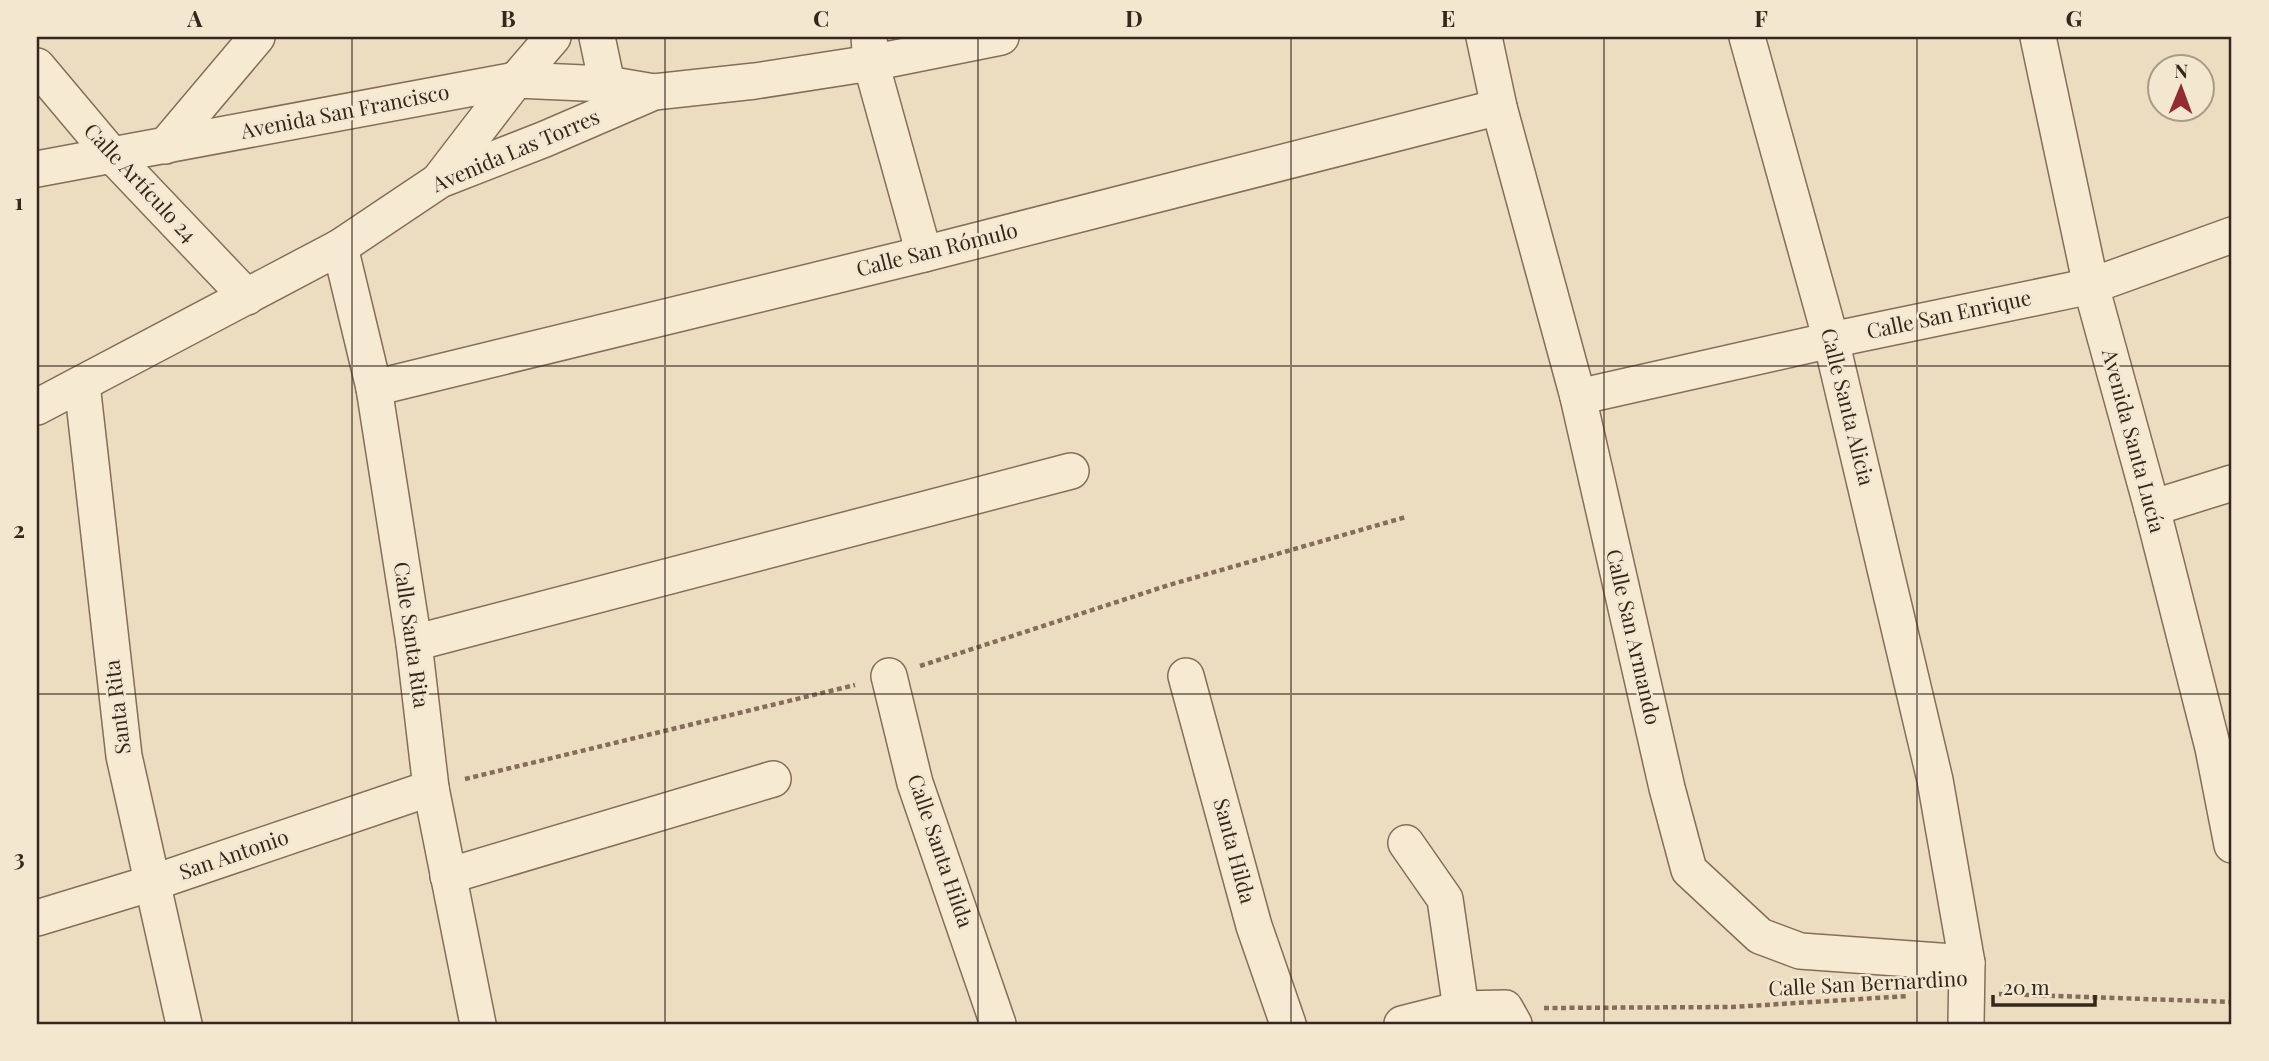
<svg xmlns="http://www.w3.org/2000/svg" width="2269" height="1061" font-family="'Playfair Display',serif">
	<style>
		.lines { fill: none; stroke-linecap: round; stroke-linejoin: round }
		.street-casing { stroke: #856e59; stroke-width: 38 }
		.path { stroke: #856e59; stroke-width: 4.5; stroke-dasharray: 5 3.5; stroke-linecap: butt }
		.street { stroke: #f7ead3; stroke-width: 35 }
		.grid { fill: none; stroke: #35271d; stroke-width: 2; stroke-opacity: 0.55 }
		.labels { text-anchor: middle; stroke-width: 5; stroke-linejoin: round; paint-order: stroke }
		.street-label { font-size: 21px; fill: #35271d; stroke: #f4e7d0 }
		.neatline { fill: none; stroke: #35271d; stroke-width: 2.5 }
		.grid-label { font-size: 23px; text-anchor: middle; font-weight: bold; fill: #35271d }
	</style>
	<rect width="100%" height="100%" fill="#ecddc1"/>
	<g class="lines">
		<defs>
			<g id="street">
				<path d="M 597,37 L 607,84"/>
				<path d="M 869,37 L 871,63 L 924,254"/>
				<path d="M 1484,37 L 1499,107 L 1578,397 L 1667,788 L 1689,870 L 1760,936 L 1800,951 L 1967,963"/>
				<path d="M 1747,37 L 1831,340 L 1935,780 L 1967,963 L 1966,1024"/>
				<path d="M 2038,37 L 2091,286 L 2152,508 L 2213,748 L 2232,845"/>
				<path d="M 37,66 L 111,154 L 247,297"/>
				<path d="M 165,146 L 257,37"/>
				<path d="M 37,169 L 516,80 L 607,84 L 654,92"/>
				<path d="M 440,179 L 516,80 L 553,37"/>
				<path d="M 340,247 L 374,388 L 414,643 L 431,788 L 478,1024"/>
				<path d="M 82,384 L 124,756 L 184,1024"/>
				<path d="M 374,388 L 924,254 L 1499,107"/>
				<path d="M 1578,397 L 1831,340 L 2091,286 L 2232,235"/>
				<path d="M 37,407 L 340,247 L 440,180 L 545,139 L 654,92 L 755,81 L 871,63 L 1001,37"/>
				<path d="M 2152,508 L 2232,483"/>
				<path d="M 414,643 L 1071,471"/>
				<path d="M 889,676 L 915,783 L 998,1024"/>
				<path d="M 1186,676 L 1254,926 L 1288,1024"/>
				<path d="M 1406,843 L 1445,899 L 1461,1009"/>
				<path d="M 448,876 L 773,779"/>
				<path d="M 37,918 L 152,883 L 431,788"/>
				<path d="M 1402,1024 L 1461,1009 L 1505,1008 L 1514,1024"/>
			</g>
		</defs>
		<use href="#street" class="street-casing"/>
		<g class="path">
			<path d="M 920,666 L 1169,585 L 1406,517"/>
			<path d="M 465,779 L 855,685"/>
			<path d="M 1999,994 L 2232,1002"/>
			<path d="M 1544,1008 L 1732,1007 L 1909,996"/>
		</g>
		<use href="#street" class="street"/>
	</g>
	<path class="grid" d="M 352,37 L 352,1024M 665,37 L 665,1024M 978,37 L 978,1024M 1291,37 L 1291,1024M 1604,37 L 1604,1024M 1917,37 L 1917,1024M 37,366 L 2232,366M 37,694 L 2232,694"/>
	<g class="labels">
		<g class="street-label">
			<text transform="translate(345 112) rotate(-11)" y="7">Avenida San Francisco</text>
			<text transform="translate(516 151) rotate(-23)" y="7">Avenida Las Torres</text>
			<text transform="translate(140 183) rotate(47)" y="7">Calle Artículo 24</text>
			<text transform="translate(937 250) rotate(-14)" y="7">Calle San Rómulo</text>
			<text transform="translate(1949 315) rotate(-12)" y="7">Calle San Enrique</text>
			<text transform="translate(1847 407) rotate(76)" y="7">Calle Santa Alicia</text>
			<text transform="translate(2133 441) rotate(75)" y="7">Avenida Santa Lucía</text>
			<text transform="translate(411 635) rotate(82)" y="7">Calle Santa Rita</text>
			<text transform="translate(1633 637) rotate(77)" y="7">Calle San Armando</text>
			<text transform="translate(118 707) rotate(-97)" y="7">Santa Rita</text>
			<text transform="translate(940 851) rotate(71)" y="7">Calle Santa Hilda</text>
			<text transform="translate(1234 851) rotate(75)" y="7">Santa Hilda</text>
			<text transform="translate(234 855) rotate(-19)" y="7">San Antonio</text>
			<text transform="translate(1868 984) rotate(-3)" y="7">Calle San Bernardino</text>
		</g>
	</g>
	<rect width="2269" height="1061" fill="none" stroke="#f4e7d0" stroke-width="77"/>
	<g transform="translate(2181 88) rotate(1)"><circle r="33" fill="#f4e7d0" stroke="#a89a88" stroke-width="2"/>
	<path d="M0-5L12 26L0 18L-12 26Z" fill="#922b32"/>
	<text y="-10" font-size="19" font-weight="bold" text-anchor="middle" fill="#35271d">N</text>
	</g>
	<path d="M1993 995v10h102v-10" fill="none" stroke="#35271d" stroke-width="3.5"/>
	<text x="2003" y="995" font-size="21" fill="#35271d" stroke="#f4e7d0" stroke-width="5" paint-order="stroke">20 m</text>
	<rect x="38" y="38" width="2192" height="985" class="neatline"/>
	<g class="grid-label">
		<text x="195" y="27">A</text>
		<text x="508" y="27">B</text>
		<text x="821" y="27">C</text>
		<text x="1134" y="27">D</text>
		<text x="1448" y="27">E</text>
		<text x="1761" y="27">F</text>
		<text x="2074" y="27">G</text>
		<text x="19" y="210">1</text>
		<text x="19" y="538">2</text>
		<text x="19" y="866">3</text>
	</g>
</svg>
